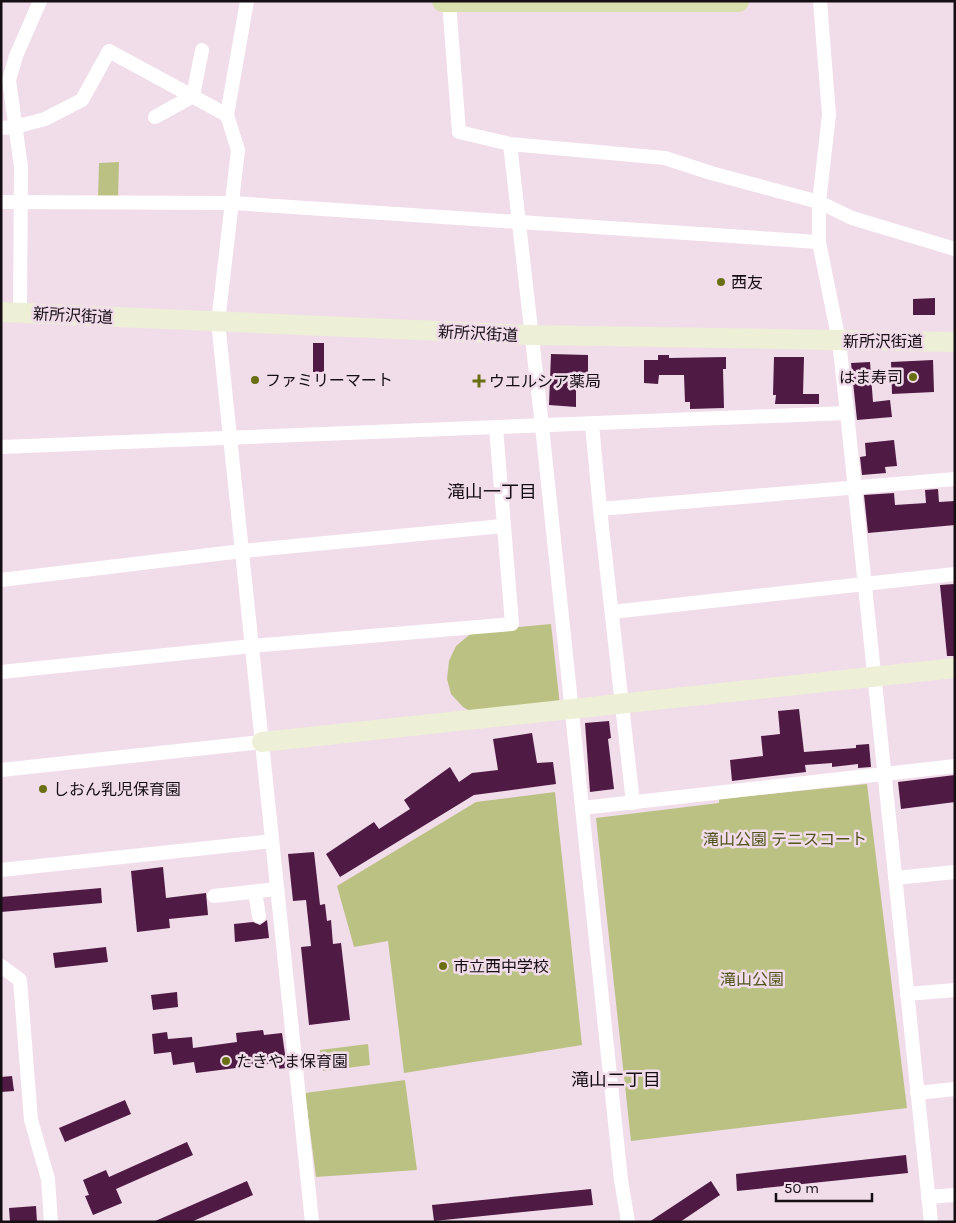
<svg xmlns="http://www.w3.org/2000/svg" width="956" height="1223" font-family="Karla,'Noto Sans JP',sans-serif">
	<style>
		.green { fill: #bbc183 }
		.building { fill: #4f1a44 }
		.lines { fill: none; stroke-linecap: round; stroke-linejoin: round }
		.street { stroke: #fff; stroke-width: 14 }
		.secondary { stroke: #edefd6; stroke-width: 20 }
		.primary { stroke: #dadfae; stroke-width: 22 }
		.poi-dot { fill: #6a6f14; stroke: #f1dcea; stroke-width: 2 }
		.labels { text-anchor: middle; stroke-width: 5; stroke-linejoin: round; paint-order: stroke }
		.poi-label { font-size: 16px; fill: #150e13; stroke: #f1dcea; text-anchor: start }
		.street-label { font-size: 16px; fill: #150e13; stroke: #f1dcea }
		.park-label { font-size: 16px; fill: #50531c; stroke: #f1dcea }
		.neighbourhood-label { font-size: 18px; fill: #150e13; stroke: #f1dcea }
	</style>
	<rect width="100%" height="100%" fill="#f1dcea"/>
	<g class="green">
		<path d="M 119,162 L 118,199 L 98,198 L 99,163 Z"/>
		<path d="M 551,624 L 560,706 L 477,715 L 463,707 L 451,694 L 447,679 L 449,661 L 456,646 L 474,631 Z"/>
		<path d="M 867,784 L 907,1108 L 631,1141 L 596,818 L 719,803 L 719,799 Z"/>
		<path d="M 555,792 L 582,1045 L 404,1073 L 388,941 L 354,947 L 337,886 L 476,802 Z"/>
		<path d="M 368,1044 L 370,1065 L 323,1071 L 320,1050 Z"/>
		<path d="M 405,1080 L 417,1170 L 316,1177 L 305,1093 Z"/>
	</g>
	<g class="building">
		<path d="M 935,298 L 935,315 L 913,315 L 913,299 Z"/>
		<rect x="313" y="343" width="11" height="29"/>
		<path d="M 551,354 L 588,355 L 588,382 L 576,382 L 576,407 L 549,405 Z"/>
		<path d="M 658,355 L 669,355 L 669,358 L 726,357 L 726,369 L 723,369 L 724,408 L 690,409 L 690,402 L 685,402 L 684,375 L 659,375 L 658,384 L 644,383 L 644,360 L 658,360 Z"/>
		<path d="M 774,357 L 804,357 L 803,394 L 819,394 L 819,404 L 775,404 L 776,395 L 773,395 Z"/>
		<path d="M 933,360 L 934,392 L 892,394 L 891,362 Z"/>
		<path d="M 870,362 L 873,402 L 890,400 L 892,417 L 857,420 L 851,363 Z"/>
		<path d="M 894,440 L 897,466 L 885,467 L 886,473 L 862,475 L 860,457 L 866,456 L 865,443 Z"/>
		<path d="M 938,489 L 939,502 L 955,501 L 955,525 L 868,533 L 864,495 L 894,493 L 895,505 L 926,503 L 925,490 Z"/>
		<path d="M 955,584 L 955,656 L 947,656 L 940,585 Z"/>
		<path d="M 799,709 L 804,752 L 856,748 L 856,745 L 869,744 L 871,767 L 858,768 L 858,764 L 832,767 L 832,763 L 805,765 L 806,772 L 732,781 L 730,760 L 763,756 L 761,736 L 780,734 L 778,711 Z"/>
		<path d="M 609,721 L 611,738 L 608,739 L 614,789 L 590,792 L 585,723 Z"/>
		<path d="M 532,733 L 537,763 L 553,762 L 556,784 L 474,795 L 340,877 L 326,854 L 374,822 L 379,829 L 410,809 L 404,800 L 450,767 L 459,782 L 472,773 L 498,770 L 493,739 Z"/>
		<path d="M 955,775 L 955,802 L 901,809 L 898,782 Z"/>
		<path d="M 314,852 L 320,905 L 325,904 L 327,921 L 331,920 L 333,944 L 341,943 L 350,1020 L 309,1025 L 301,947 L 311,946 L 306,900 L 293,901 L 288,854 Z"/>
		<path d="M 163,867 L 166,898 L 206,893 L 208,915 L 169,919 L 170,928 L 137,932 L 131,871 Z"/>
		<path d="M 101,888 L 102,903 L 1,912 L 1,897 Z"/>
		<path d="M 267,920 L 269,938 L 235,942 L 234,924 L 253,922 L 260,925 Z"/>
		<path d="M 106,947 L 108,962 L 55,968 L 53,953 Z"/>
		<path d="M 177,992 L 178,1007 L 153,1010 L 151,995 Z"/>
		<path d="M 263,1030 L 264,1035 L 282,1033 L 287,1068 L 276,1069 L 276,1063 L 196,1073 L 194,1062 L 173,1065 L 171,1052 L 154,1054 L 152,1034 L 167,1032 L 168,1039 L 192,1037 L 193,1048 L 237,1042 L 236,1033 Z"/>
		<path d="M 12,1076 L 14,1091 L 1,1092 L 1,1077 Z"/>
		<path d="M 125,1100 L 131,1114 L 65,1142 L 59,1128 Z"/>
		<path d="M 187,1142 L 193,1155 L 116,1189 L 122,1203 L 93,1215 L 85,1196 L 89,1195 L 83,1180 L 106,1170 L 109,1177 Z"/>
		<path d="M 906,1155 L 908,1173 L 737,1191 L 736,1174 Z"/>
		<path d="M 247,1181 L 253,1195 L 191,1222 L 153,1222 Z"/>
		<path d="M 711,1181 L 720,1195 L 680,1222 L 649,1222 Z"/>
		<path d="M 591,1189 L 593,1205 L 434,1221 L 432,1205 Z"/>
		<path d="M 36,1206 L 37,1222 L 10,1222 L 9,1208 Z"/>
	</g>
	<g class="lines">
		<g class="street">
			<path d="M 247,1 L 227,115 L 238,150 L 218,322 L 312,1222"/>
			<path d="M 820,1 L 829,115 L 819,202 L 819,242 L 839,341 L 847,413 L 931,1222"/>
			<path d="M 449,2 L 459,132 L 510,144 L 665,158 L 711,173 L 819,202 L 852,218 L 955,249"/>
			<path d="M 155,117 L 193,96 L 202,50"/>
			<path d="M 1,128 L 15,127 L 45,119 L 82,100 L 109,51 L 227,115"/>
			<path d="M 510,144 L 542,426 L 621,1180 L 628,1222"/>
			<path d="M 1,202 L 233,203 L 819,242"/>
			<path d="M 20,313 L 21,167 L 9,80 L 16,56 L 40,1"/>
			<path d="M 592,425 L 600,509 L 633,803"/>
			<path d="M 1,447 L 847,413"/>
			<path d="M 600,509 L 955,479"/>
			<path d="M 1,580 L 242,551 L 503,526"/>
			<path d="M 612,612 L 955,574"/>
			<path d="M 1,672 L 252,646 L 512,624 L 496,428"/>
			<path d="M 1,770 L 262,742"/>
			<path d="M 582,808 L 955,766"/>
			<path d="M 1,870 L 272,841"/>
			<path d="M 895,878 L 955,872"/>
			<path d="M 255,892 L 259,916"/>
			<path d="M 214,896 L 277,889"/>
			<path d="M 1,966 L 20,980 L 31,1120 L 48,1179 L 51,1222"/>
			<path d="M 907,994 L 955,990"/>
			<path d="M 917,1093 L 955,1089"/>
			<path d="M 928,1197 L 955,1195"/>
		</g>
		<g class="secondary">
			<path d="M 1,312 L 532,335 L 955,342"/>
			<path d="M 262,742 L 955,668"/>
		</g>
		<path class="primary" d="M 443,1 L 738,1"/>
	</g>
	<g class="poi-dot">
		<circle cx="721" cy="282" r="5"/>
		<circle cx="913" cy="377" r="5"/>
		<circle cx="255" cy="380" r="5"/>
		<path d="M476.5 373.5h5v5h5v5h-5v5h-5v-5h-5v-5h5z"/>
		<circle cx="43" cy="789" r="5"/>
		<circle cx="443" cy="966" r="5"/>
		<circle cx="226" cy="1061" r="5"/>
	</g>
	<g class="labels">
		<g class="poi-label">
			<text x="731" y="288">西友</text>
			<text x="903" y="383" text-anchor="end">はま寿司</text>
			<text x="265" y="386">ファミリーマート</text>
			<text x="489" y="387">ウエルシア薬局</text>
			<text x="53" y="795">しおん乳児保育園</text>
			<text x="453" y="972">市立西中学校</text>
			<text x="236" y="1067">たきやま保育園</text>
		</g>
		<g class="street-label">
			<text transform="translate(73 315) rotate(3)" y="6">新所沢街道</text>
			<text transform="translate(478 333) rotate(3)" y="6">新所沢街道</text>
			<text x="883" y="347">新所沢街道</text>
		</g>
		<g class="park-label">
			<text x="785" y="845">滝山公園 テニスコート</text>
			<text x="752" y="985">滝山公園</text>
		</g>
		<g class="neighbourhood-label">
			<text x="492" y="498">滝山一丁目</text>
			<text x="616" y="1086">滝山二丁目</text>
		</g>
	</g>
	<rect width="956" height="1223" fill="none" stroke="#150e13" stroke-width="5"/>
	<path d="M776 1193v8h96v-8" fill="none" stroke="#150e13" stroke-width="2.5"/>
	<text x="784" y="1193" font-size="15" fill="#150e13" stroke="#f1dcea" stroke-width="4" paint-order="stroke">50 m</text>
</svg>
